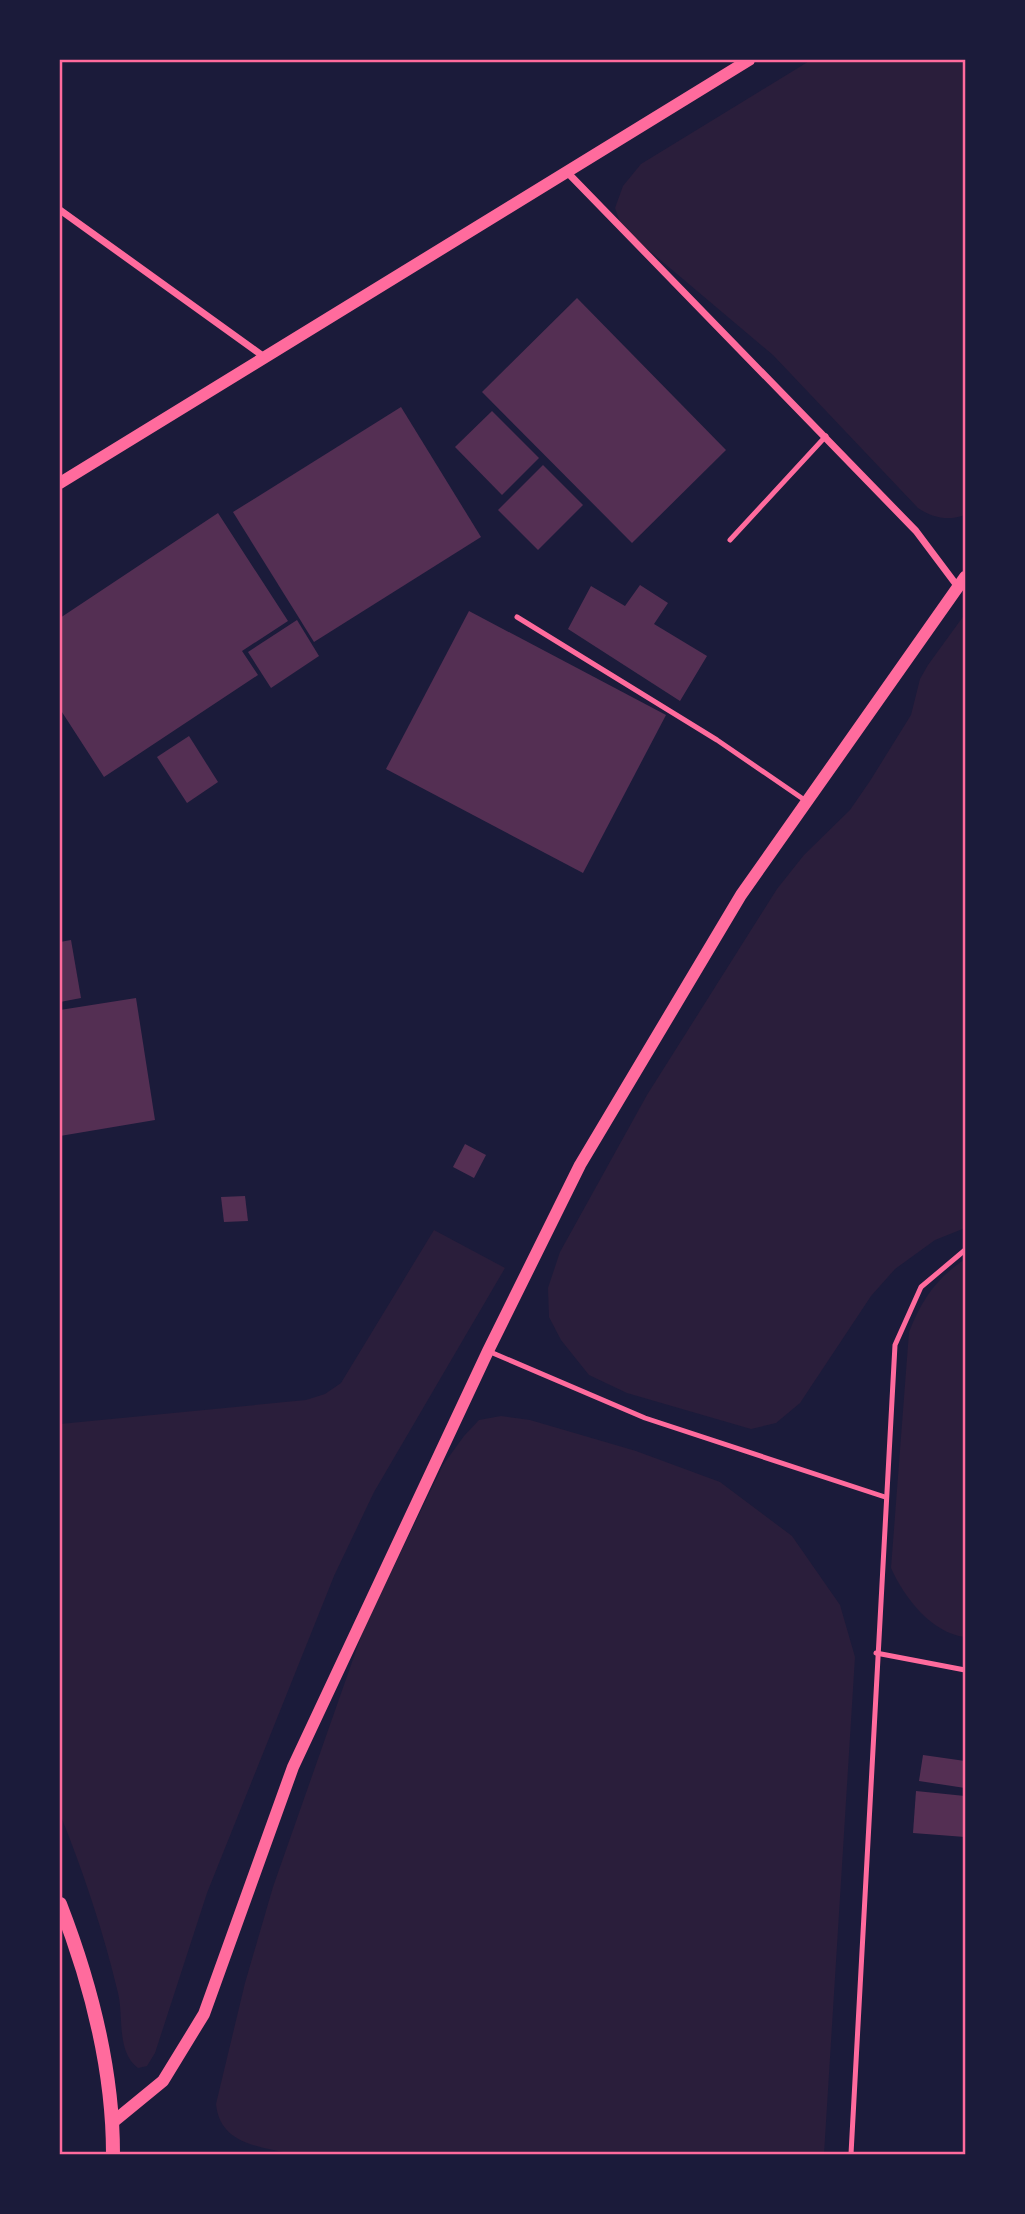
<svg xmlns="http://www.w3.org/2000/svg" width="1025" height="2214" font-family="Arial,sans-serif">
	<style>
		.green { fill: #2a1e3b }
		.building { fill: #542f53 }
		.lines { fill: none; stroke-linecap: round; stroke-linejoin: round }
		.service { stroke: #ff6b9d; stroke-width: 5 }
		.minor { stroke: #ff6b9d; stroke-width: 7 }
		.tertiary { stroke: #ff6b9d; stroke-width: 12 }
		.secondary { stroke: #ff6b9d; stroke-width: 14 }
		.neatline { fill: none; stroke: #ff6b9d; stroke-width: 2.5 }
	</style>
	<rect width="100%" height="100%" fill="#1b1b3a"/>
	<g class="green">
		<path d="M 811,60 L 965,60 L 965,515 C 949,521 932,518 918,508 L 773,355 L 632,236 L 621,225 L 615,208 L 623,186 L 641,164 Z"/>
		<path d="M 965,614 L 965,1228 L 935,1240 L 895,1269 L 871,1296 L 800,1403 L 776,1423 L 751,1429 L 627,1393 L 589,1375 L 561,1340 L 549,1317 L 548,1288 L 560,1252 L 647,1095 L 777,889 L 804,855 L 850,810 L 870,781 L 911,715 L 920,679 L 928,665 Z"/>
		<path d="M 434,1230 L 505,1268 L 374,1492 L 334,1576 L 207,1893 L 155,2053 L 147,2066 L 138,2068 C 116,2051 124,2018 118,1993 C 104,1933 83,1871 60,1814 L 60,1424 L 306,1400 L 325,1394 L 341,1383 Z"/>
		<path d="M 965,1259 L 965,1637 C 931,1633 904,1597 891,1568 L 909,1332 C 922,1299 936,1279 965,1259 Z"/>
		<path d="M 501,1416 L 530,1420 L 636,1451 L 720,1482 L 792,1536 L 840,1605 L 855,1657 L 824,2154 L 291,2154 C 258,2146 220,2144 216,2104 L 245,1983 L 273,1887 L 364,1628 L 443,1465 L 464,1436 L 479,1420 Z"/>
	</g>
	<g class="building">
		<path d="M 577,298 L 726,450 L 632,543 L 482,392 Z"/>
		<path d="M 401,407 L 481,537 L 314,642 L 233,512 Z"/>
		<path d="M 492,411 L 539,458 L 502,495 L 455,447 Z"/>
		<path d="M 543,465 L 583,505 L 538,550 L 498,510 Z"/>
		<path d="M 218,513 L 288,621 L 242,651 L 258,675 L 104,777 L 60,709 L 60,618 Z"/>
		<path d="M 640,585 L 668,603 L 654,624 L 707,656 L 680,701 L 568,629 L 591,586 L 625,606 Z"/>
		<path d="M 469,611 L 666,715 L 583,873 L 386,769 Z"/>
		<path d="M 297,620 L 319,656 L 271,688 L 248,652 Z"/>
		<path d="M 189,736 L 218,782 L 187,803 L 157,757 Z"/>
		<path d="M 71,940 L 81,998 L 60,1002 L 60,942 Z"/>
		<path d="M 136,998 L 155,1120 L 60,1136 L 60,1010 Z"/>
		<path d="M 465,1144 L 486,1155 L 474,1178 L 453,1167 Z"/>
		<path d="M 245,1196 L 248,1221 L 224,1222 L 221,1197 Z"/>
		<path d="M 923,1755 L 965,1761 L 965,1788 L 919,1781 Z"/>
		<path d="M 916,1791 L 965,1796 L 965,1837 L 913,1833 Z"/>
	</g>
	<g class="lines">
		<g class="service">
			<path d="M 730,540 L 826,436"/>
			<path d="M 517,617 L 717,740 L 806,801"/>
			<path d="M 488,1351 L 645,1418 L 885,1497"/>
			<path d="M 876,1653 L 965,1670"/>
			<path d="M 851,2154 L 895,1345 L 921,1287 L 965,1250"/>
		</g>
		<g class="minor">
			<path d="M 566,171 L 916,531 L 958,587"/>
			<path d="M 60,210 L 263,356"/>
		</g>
		<g class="tertiary">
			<path d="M 60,483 L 749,60"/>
			<path d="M 113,2122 L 163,2081 L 204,2014 L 293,1767 L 488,1351 L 580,1165 L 741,895 L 965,577"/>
		</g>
		<path class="secondary" d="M 60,1904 C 91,1984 113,2068 113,2154"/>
	</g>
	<rect width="1025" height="2214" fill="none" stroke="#1b1b3a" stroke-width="122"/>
	<rect x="61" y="61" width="903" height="2092" class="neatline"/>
</svg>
